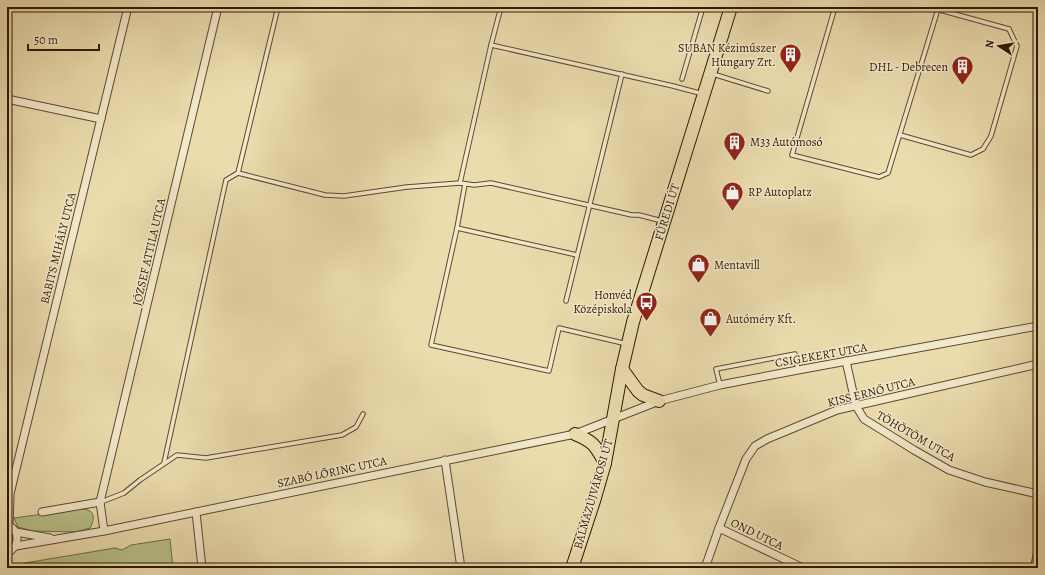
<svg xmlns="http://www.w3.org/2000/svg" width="1045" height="575" font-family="Alegreya,serif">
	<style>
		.green { fill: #b8c08a; stroke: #736c47 }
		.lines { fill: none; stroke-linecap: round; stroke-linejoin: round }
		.service-casing { stroke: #5d4a2e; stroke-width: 5.5 }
		.minor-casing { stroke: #5d4a2e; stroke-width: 9 }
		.primary-casing { stroke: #2e1904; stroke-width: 14 }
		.service { stroke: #f2e8ca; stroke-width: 3.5 }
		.minor { stroke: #f2e8ca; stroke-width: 7 }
		.primary { stroke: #ebdcae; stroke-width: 12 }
		.labels { text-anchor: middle; stroke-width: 3; stroke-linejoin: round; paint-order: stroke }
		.poi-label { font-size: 12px; fill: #2e1904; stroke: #f2e8ca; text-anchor: start }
		.street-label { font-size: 12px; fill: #2e1904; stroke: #f2e8ca }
	</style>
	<rect width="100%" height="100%" fill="#ebdcae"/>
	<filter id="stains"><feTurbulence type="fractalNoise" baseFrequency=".005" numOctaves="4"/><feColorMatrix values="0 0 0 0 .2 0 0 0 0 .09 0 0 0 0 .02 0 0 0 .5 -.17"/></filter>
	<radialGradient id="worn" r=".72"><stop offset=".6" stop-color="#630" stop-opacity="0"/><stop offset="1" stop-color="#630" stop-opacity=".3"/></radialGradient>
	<g class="green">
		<path d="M 81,509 C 94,509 96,517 90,528 L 76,532 L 32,531 L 18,527 L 14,518 Z"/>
		<path d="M 170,539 L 173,568 L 7,568 L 7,566 L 115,548 L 122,550 L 131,545 Z"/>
	</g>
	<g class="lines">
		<defs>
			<g id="service">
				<path d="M 278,7 L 238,173 L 325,195 L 344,196 L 407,187 L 460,183"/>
				<path d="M 835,7 L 792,155 L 879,177 L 888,173 L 938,9"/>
				<path d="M 491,45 L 501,7"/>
				<path d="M 713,74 L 768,91"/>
				<path d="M 682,79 L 703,7"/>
				<path d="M 900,135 L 971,155 L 983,149 L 991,136 L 1017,46 L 1009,29 L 929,7"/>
				<path d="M 465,184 L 457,228 L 431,345 L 549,371 L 559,328 L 627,344"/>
				<path d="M 662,221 L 639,215 L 632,215 L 491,183 L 474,185 L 460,183 L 491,45 L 673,86 L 703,94"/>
				<path d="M 457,228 L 577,255"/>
				<path d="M 566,301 L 622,74"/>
				<path d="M 720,385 L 716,369 L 795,354 L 798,370"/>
				<path d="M 164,463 L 226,180 L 238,173"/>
				<path d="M 101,502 L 124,493 L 140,480 L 177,455 L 206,458 L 342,435 L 356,427 L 363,414"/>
			</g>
			<g id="minor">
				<path d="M 7,99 L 101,119"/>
				<path d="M 846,361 L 856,406 L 864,419 L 914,450 L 949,470 L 985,482 L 1038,494"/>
				<path d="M 445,460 L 461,568"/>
				<path d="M 7,501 L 10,494 L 128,7"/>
				<path d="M 42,512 L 100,502"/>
				<path d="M 196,512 L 202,568"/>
				<path d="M 7,525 C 21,530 20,547 7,553"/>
				<path d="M 9,525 L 10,496"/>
				<path d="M 719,528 L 803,568"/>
				<path d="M 104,531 L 100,502 L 218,7"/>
				<path d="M 16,532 L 50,538"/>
				<path d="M 16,546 L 104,531 L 575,434 L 659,401 L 720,385 L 798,370 L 1038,326"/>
				<path d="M 705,568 L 719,528 L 746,459 L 755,446 L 767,439 L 837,410 L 1038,364"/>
				<path d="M 1034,568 L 1038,552"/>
			</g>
			<g id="primary">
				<path d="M 622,369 L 638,391 L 643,395 L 659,401"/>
				<path d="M 575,434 C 594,442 595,445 605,463"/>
				<path d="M 572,568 L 594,501 L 605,463 L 622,369 L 633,322 L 731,7"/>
			</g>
		</defs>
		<use href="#service" class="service-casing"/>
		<use href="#minor" class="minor-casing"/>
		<use href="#primary" class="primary-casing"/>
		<use href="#service" class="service"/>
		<use href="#minor" class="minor"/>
		<use href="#primary" class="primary"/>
	</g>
	<defs>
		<symbol id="building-pin" viewBox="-11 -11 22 30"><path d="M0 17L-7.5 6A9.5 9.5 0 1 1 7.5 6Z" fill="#8f2418" stroke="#f2e8ca"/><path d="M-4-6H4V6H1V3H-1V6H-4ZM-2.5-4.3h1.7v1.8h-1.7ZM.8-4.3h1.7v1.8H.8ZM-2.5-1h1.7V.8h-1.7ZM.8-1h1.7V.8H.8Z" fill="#fff"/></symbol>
		<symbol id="shop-pin" viewBox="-11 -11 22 30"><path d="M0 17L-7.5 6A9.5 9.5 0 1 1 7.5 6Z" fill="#8f2418" stroke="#f2e8ca"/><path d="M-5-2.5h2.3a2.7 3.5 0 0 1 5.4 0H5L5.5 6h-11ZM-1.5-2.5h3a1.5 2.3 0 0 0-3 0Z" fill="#fff"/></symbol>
		<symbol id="bus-pin" viewBox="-11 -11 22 30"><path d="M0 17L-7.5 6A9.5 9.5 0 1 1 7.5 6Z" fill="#8f2418" stroke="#f2e8ca"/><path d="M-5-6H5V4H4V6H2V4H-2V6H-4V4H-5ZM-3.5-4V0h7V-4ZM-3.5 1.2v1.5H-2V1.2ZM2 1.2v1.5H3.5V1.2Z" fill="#fff"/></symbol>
	</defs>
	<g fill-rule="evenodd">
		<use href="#building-pin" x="778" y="42" width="25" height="34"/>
		<use href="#building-pin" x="950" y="54" width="25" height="34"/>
		<use href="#building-pin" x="722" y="130" width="25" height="34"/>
		<use href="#shop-pin" x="720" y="180" width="25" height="34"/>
		<use href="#shop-pin" x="686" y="252" width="25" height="34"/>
		<use href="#bus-pin" x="634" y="290" width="25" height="34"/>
		<use href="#shop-pin" x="698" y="306" width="25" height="34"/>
	</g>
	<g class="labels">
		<g class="poi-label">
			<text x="776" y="52" text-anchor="end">SUBAN Kéziműszer<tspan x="776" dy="14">Hungary Zrt.</tspan></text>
			<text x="948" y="71" text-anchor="end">DHL - Debrecen</text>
			<text x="750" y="146">M33 Autómosó</text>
			<text x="748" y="196">RP Autoplatz</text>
			<text x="714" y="269">Mentavill</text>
			<text x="632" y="299" text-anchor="end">Honvéd<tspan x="632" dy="14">Középiskola</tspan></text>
			<text x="726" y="323">Autóméry Kft.</text>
		</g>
		<g class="street-label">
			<text transform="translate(667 212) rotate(-73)" y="4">FÜREDI ÚT</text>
			<text transform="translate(58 248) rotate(-76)" y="4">BABITS MIHÁLY UTCA</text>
			<text transform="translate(149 252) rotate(-77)" y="4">JÓZSEF ATTILA UTCA</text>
			<text transform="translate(821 355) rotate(-10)" y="4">CSIGEKERT UTCA</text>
			<text transform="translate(871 392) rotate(-14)" y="4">KISS ERNŐ UTCA</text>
			<text transform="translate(916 436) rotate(30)" y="4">TÖHÖTÖM UTCA</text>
			<text transform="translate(332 472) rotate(-12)" y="4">SZABÓ LŐRINC UTCA</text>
			<text transform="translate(593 494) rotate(-74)" y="4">BALMAZÚJVÁROSI ÚT</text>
			<text transform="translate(757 534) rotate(26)" y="4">OND UTCA</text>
		</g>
	</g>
	<rect width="1045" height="575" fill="none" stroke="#ebdcae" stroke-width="24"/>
	<rect x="8" y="8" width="1029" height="559" fill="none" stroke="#2e1904" stroke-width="2"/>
	<rect x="12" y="12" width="1021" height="551" fill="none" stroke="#2e1904"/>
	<g transform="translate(999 46) rotate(282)" stroke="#f2e8ca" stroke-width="3" paint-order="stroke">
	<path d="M0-3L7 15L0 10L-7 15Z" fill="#2e1904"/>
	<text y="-6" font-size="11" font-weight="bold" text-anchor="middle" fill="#2e1904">N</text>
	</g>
	<path d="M28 44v6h71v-6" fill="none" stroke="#2e1904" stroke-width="2"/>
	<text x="34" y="44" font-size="12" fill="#2e1904" stroke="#f2e8ca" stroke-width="3" paint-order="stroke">50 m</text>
	<rect width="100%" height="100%" filter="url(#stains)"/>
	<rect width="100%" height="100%" fill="url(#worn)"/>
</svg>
